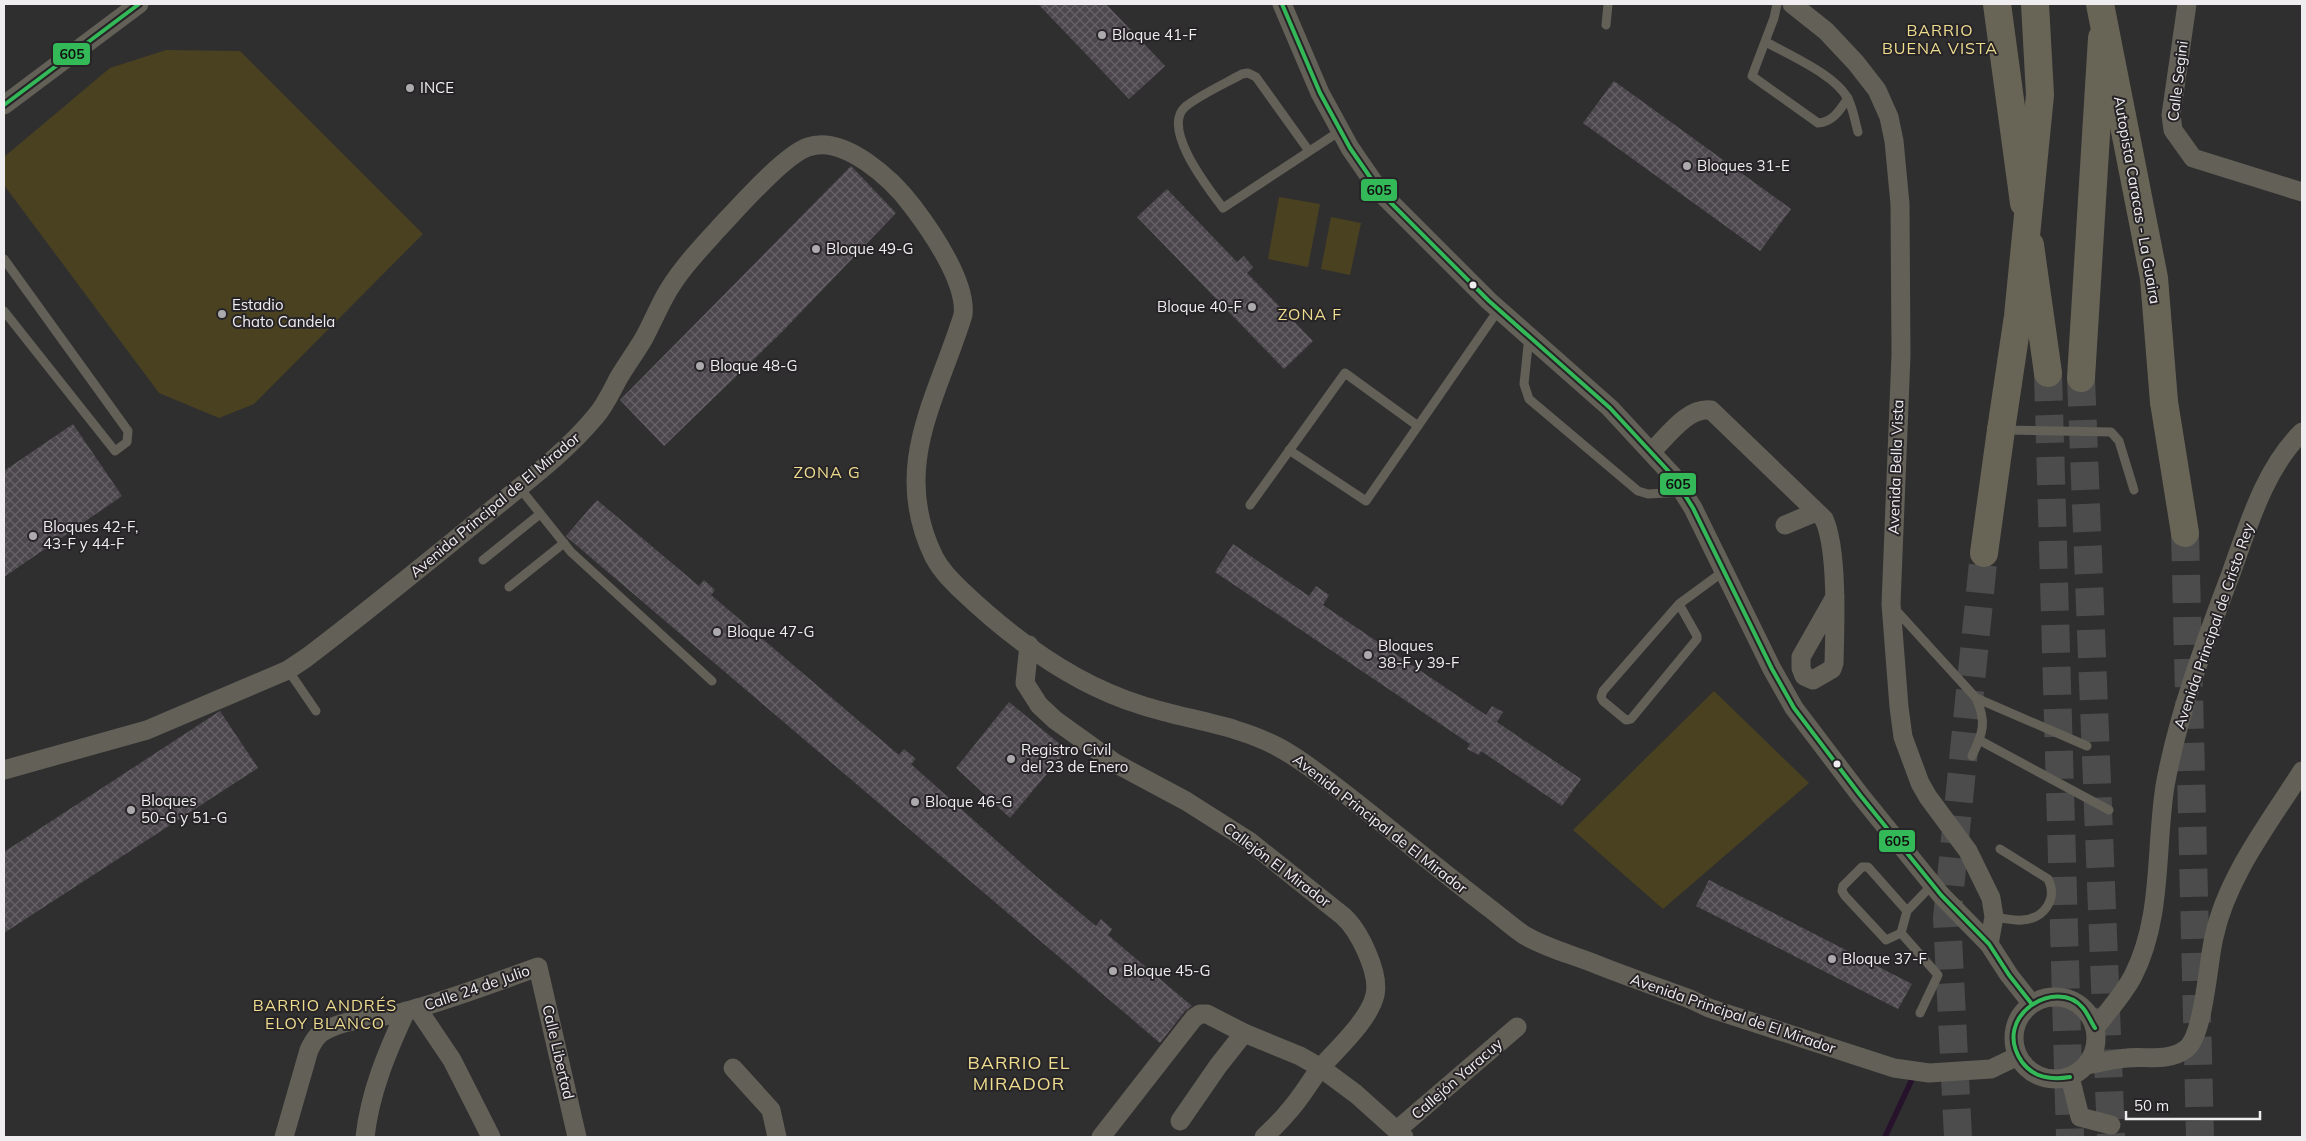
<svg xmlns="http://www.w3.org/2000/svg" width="2306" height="1141" font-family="Mulish,sans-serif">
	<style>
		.park { fill: #494120 }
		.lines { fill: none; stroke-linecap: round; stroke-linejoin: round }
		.stream { stroke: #26122b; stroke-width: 5.5 }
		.building { fill: url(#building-cross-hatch) }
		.highway-tunnel { stroke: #4d4c4d; stroke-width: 28; stroke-dasharray: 28 14; stroke-linecap: butt }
		.lane { stroke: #626057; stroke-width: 9 }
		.street { stroke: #626057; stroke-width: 19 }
		.highway { stroke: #696556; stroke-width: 28 }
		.highway-bridge { stroke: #696556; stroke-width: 28 }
		.bus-1-casing { stroke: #272427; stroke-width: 8 }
		.bus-1 { stroke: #33b958; stroke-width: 4 }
		.poi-dot { fill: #acaaac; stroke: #272427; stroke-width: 2 }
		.bus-dot { fill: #efedef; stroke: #272427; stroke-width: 2 }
		.labels { text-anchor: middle; stroke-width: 4; stroke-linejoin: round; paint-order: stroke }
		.poi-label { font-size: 15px; fill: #efedef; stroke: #272427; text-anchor: start }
		.street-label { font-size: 15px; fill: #efedef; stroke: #272427 }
		.neighbourhood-label { font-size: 16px; letter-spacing: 1px; fill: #efdd8f; stroke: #272427 }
		.quarter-label { font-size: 18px; letter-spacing: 1px; fill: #efdd8f; stroke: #272427 }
		.line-badge { stroke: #272427; stroke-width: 2 }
		.pale-badge-label { font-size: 14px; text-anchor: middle; font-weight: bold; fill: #111 }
	</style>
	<defs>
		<pattern id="building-cross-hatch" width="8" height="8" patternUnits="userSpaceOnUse" patternTransform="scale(1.25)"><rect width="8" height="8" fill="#4c474d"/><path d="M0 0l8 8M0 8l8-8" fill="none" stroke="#666267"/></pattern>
	</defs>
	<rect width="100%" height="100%" fill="#302f30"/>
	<g class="park">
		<path d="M 166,50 L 240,51 L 423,234 L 254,404 L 219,418 L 159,393 L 4,185 L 4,157 L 110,68 Z"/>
		<path d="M 1279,197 L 1320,204 L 1308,267 L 1268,259 Z"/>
		<path d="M 1331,217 L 1361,223 L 1350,275 L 1321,269 Z"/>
		<path d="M 1714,691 L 1809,783 L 1663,909 L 1573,830 Z"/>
	</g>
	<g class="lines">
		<path class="stream" d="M 1885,1137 L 1914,1075"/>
	</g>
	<g class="building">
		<path d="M 1038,4 L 1106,4 L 1165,66 L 1129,99 Z"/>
		<path d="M 1614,81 L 1791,209 L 1760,251 L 1583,123 Z"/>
		<path d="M 851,166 L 896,213 L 781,333 L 664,446 L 620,400 Z"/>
		<path d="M 1167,189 L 1237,262 L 1244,256 L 1253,267 L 1247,273 L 1313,341 L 1284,369 L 1137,217 Z"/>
		<path d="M 73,424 L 122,496 L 4,577 L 4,471 Z"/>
		<path d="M 597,500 L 699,586 L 704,580 L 715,590 L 711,595 L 899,755 L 904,749 L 916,759 L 911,764 L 1037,877 L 1096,926 L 1101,919 L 1112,929 L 1108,935 L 1192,1006 L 1185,1011 L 1160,1043 L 568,538 L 566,536 Z"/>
		<path d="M 1233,544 L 1309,596 L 1316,586 L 1329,595 L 1323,605 L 1486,715 L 1492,706 L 1503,712 L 1497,722 L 1581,779 L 1562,806 L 1481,751 L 1479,755 L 1467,749 L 1470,744 L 1215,572 Z"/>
		<path d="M 1009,702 L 1067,750 L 1010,818 L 956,768 Z"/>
		<path d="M 220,711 L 258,768 L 4,933 L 4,852 Z"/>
		<path d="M 1709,880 L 1912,984 L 1898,1009 L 1696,906 Z"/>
	</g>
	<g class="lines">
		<g class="highway-tunnel">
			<path d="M 2048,373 L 2070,1137"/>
			<path d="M 2081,378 L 2111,1137"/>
			<path d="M 2185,533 L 2200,1137"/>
			<path d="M 1958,1137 L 1947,918 L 1984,553"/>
		</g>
		<g class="lane">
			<path d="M 1777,4 L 1774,18 L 1752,76 L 1818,123 C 1833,122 1840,110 1848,98"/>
			<path d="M 1606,25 L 1608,4"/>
			<path d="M 1766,42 C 1789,55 1836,75 1848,99 C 1853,108 1855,122 1858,132"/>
			<path d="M 1309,151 L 1256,77 L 1248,73 L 1242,74 C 1226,83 1198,96 1185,107 C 1161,129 1209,189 1223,208 L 1340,131"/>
			<path d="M 4,259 L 128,431 L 127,442 L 115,451 L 4,311"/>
			<path d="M 1529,336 L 1524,384 L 1529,399 L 1638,491 L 1648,494 L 1683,492"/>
			<path d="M 2004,430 L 2111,432 L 2119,441 L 2134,490"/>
			<path d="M 1289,450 L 1366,501 L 1499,309"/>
			<path d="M 519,487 L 571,552 L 712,681"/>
			<path d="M 1250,505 L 1345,373 L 1418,426"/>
			<path d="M 483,560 L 540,514"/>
			<path d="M 509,587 L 564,543"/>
			<path d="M 1679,604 L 1697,636 L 1697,639 L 1631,719 L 1626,720 L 1603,701 L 1601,697 L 1603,691 L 1679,604 L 1724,571"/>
			<path d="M 1894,608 L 1976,698 C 1987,722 1983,733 1972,756"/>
			<path d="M 288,670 L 316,711"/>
			<path d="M 1976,698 L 2087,746"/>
			<path d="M 1979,740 L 2109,810"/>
			<path d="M 1907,911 L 1868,867 L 1862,867 L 1843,886 L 1842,891 L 1845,896 L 1886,940 L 1901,933 L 1907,911 L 1932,885"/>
			<path d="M 1994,917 C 2003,918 2013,921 2022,920 C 2044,919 2058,899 2048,879 L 2000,849"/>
			<path d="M 1901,933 L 1938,975 L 1920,1013"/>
		</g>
		<g class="street">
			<path d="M 1282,4 L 1320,93 L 1350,148 L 1381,193 L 1489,301 L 1610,408 L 1673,476 L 1693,508 L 1772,669 L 1794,708 L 1860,795 L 1941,895 L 1989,944 L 2009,975 L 2031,1003"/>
			<path d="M 1792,4 L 1826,31 L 1856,63 L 1877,90 L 1889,117 L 1894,141 L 1900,204 L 1901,355 L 1891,604 L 1899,707 L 1903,737 L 1920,783 L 1928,797 L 1968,851 L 1991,898 L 1994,917 L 1989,944"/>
			<path d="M 2187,4 L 2171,115 L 2173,130 L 2193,158 L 2302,192"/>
			<path d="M 4,105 L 139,4"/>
			<path d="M 1652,451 C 1668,436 1687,407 1711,410 L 1824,519 C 1838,550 1835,627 1834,663 L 1832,669 L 1813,680 L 1804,676 L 1801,668 L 1801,657 L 1835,597"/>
			<path d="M 1785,525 L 1816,512"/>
			<path d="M 1029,645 L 1025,683 L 1039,705 L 1055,720 L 1115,763 L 1186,801 L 1249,841 L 1343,916 C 1359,930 1380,973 1375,995 C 1369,1020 1339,1047 1322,1066 C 1310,1081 1301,1098 1288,1112 C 1281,1121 1272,1129 1264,1137"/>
			<path d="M 4,770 L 147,730 L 288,670 L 306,658 C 368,611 429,561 489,512 C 526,482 565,453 595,417 C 605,406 611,392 618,379 C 626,365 636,352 644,338 C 651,325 657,311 664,298 C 677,273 699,250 718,229 C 737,209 784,155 808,147 C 844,134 893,180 913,207 C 932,232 967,283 963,315 C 937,399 890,467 934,557 C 941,570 949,578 959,588 C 1010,637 1073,684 1141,705 C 1186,720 1235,724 1278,747 C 1301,759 1323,777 1344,793 C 1392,830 1439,870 1488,907 C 1500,916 1512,927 1524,935 C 1546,948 1570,954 1593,963 C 1625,976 1658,987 1690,999 L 1709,1008 L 1894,1068 L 1929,1073 L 1991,1069 L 2018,1056"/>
			<circle cx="2055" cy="1038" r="41"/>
			<path d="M 417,1008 L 452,1060 L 491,1137"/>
			<path d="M 2095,1028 C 2108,1011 2123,995 2133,976 C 2163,917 2155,850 2165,786 C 2178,714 2204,645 2230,576 C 2248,527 2264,469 2302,432"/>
			<path d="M 2086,1065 C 2099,1063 2113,1059 2127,1058 C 2146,1056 2169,1062 2186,1049 C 2204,1036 2208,961 2214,937 C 2227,876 2270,822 2302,771"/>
			<path d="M 733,1068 L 771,1110 L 777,1137"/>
			<path d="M 2070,1077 L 2080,1117 L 2111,1125"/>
			<path d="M 1180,1121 L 1218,1066 L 1244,1033"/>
			<path d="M 1397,1130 L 1517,1027"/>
			<path d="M 284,1137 L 309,1050 C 313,1042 317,1034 326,1030 C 349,1018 376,1019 400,1013 C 447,1001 493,983 538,967 L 577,1137"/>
			<path d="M 365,1137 C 370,1092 387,1052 406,1011"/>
			<path d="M 1101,1137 L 1194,1018 L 1200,1014 L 1207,1014 L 1244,1033 L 1300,1056 L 1321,1068 L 1356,1094 L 1404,1137"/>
		</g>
		<g class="highway">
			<path d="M 1997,4 L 2024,203"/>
			<path d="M 2030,245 L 2048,373"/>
			<path d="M 2081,378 L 2102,38"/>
			<path d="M 2164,402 L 2185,533"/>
			<path d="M 1984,553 L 2001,430"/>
		</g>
		<g class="highway-bridge">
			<path d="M 2100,4 L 2154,278 L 2164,402"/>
			<path d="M 2001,430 L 2018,316 L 2040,95 L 2035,4"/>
		</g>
		<defs>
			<g id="bus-1">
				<path d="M 1282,4 L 1320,93 L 1350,148 L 1381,193 L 1489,301 L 1610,408 L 1673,476 L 1693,508 L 1772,669 L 1794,708 L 1860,795 L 1941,895 L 1989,944 L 2009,975 L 2031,1003"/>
				<path d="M 4,105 L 139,4"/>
				<path d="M 2070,1077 C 2051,1080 2034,1078 2022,1062 C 1990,1016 2057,976 2083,1008 C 2088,1014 2091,1022 2095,1028"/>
			</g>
		</defs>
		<use href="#bus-1" class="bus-1-casing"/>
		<use href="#bus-1" class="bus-1"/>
	</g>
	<g class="poi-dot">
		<circle cx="1102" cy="35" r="5"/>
		<circle cx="410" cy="88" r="5"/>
		<circle cx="1687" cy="166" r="5"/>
		<circle cx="816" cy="249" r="5"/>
		<circle cx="1252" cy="307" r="5"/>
		<circle cx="222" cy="314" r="5"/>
		<circle cx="700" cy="366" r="5"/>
		<circle cx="33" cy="536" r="5"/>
		<circle cx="717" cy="632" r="5"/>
		<circle cx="1368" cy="655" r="5"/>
		<circle cx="1011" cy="759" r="5"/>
		<circle cx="915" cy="802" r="5"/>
		<circle cx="131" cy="810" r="5"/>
		<circle cx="1832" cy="959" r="5"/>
		<circle cx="1113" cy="971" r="5"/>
	</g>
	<g class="bus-dot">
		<circle cx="1473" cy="285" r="4.5"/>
		<circle cx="1837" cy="764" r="4.5"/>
	</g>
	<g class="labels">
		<g class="poi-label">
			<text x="1112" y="40">Bloque 41-F</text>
			<text x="420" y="93">INCE</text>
			<text x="1697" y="171">Bloques 31-E</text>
			<text x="826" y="254">Bloque 49-G</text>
			<text x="232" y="310">Estadio<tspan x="232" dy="17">Chato Candela</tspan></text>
			<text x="1242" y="312" text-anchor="end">Bloque 40-F</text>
			<text x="710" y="371">Bloque 48-G</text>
			<text x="43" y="532">Bloques 42-F,<tspan x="43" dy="17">43-F y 44-F</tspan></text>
			<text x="727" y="637">Bloque 47-G</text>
			<text x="1378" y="651">Bloques<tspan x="1378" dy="17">38-F y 39-F</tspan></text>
			<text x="1021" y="755">Registro Civil<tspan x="1021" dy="17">del 23 de Enero</tspan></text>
			<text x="141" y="806">Bloques<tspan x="141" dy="17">50-G y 51-G</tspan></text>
			<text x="925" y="807">Bloque 46-G</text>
			<text x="1842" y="964">Bloque 37-F</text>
			<text x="1123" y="976">Bloque 45-G</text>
		</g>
		<g class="street-label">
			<text transform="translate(2178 81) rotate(-83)" y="5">Calle Segini</text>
			<text transform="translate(2137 200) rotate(80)" y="5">Autopista Caracas - La Guaira</text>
			<text transform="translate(1896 467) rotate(-88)" y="5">Avenida Bella Vista</text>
			<text transform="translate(495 505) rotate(-40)" y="5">Avenida Principal de El Mirador</text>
			<text transform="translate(2214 626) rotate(-71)" y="5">Avenida Principal de Cristo Rey</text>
			<text transform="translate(1380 824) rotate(38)" y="5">Avenida Principal de El Mirador</text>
			<text transform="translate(1277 865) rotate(37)" y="5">Callejón El Mirador</text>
			<text transform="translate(477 988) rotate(-19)" y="5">Calle 24 de Julio</text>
			<text transform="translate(1733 1014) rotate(19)" y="5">Avenida Principal de El Mirador</text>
			<text transform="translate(558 1052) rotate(77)" y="5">Calle Libertad</text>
			<text transform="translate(1457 1079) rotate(-41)" y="5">Callejón Yaracuy</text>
		</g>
		<g class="neighbourhood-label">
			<text x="1940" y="36">BARRIO<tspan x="1940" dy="18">BUENA VISTA</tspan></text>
			<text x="1310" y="320">ZONA F</text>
			<text x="827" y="478">ZONA G</text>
			<text x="325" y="1011">BARRIO ANDRÉS<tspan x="325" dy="18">ELOY BLANCO</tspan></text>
		</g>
		<g class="quarter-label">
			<text x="1019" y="1069">BARRIO EL<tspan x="1019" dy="21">MIRADOR</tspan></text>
		</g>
	</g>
	<g class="line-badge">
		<rect x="52" y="42" width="39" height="24" rx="5" fill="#33b958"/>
		<rect x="1360" y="178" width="38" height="24" rx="5" fill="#33b958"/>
		<rect x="1659" y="472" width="38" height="24" rx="5" fill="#33b958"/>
		<rect x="1878" y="829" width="38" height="24" rx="5" fill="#33b958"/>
	</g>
	<g class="pale-badge-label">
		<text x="72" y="59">605</text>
		<text x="1379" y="195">605</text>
		<text x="1678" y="489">605</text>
		<text x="1897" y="846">605</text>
	</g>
	<rect width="2306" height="1141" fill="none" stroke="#efedef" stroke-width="10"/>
	<path d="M2126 1111v8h134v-8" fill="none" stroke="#efedef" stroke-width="2.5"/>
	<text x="2134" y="1111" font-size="15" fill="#efedef" stroke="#272427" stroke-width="4" paint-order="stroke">50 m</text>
</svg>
